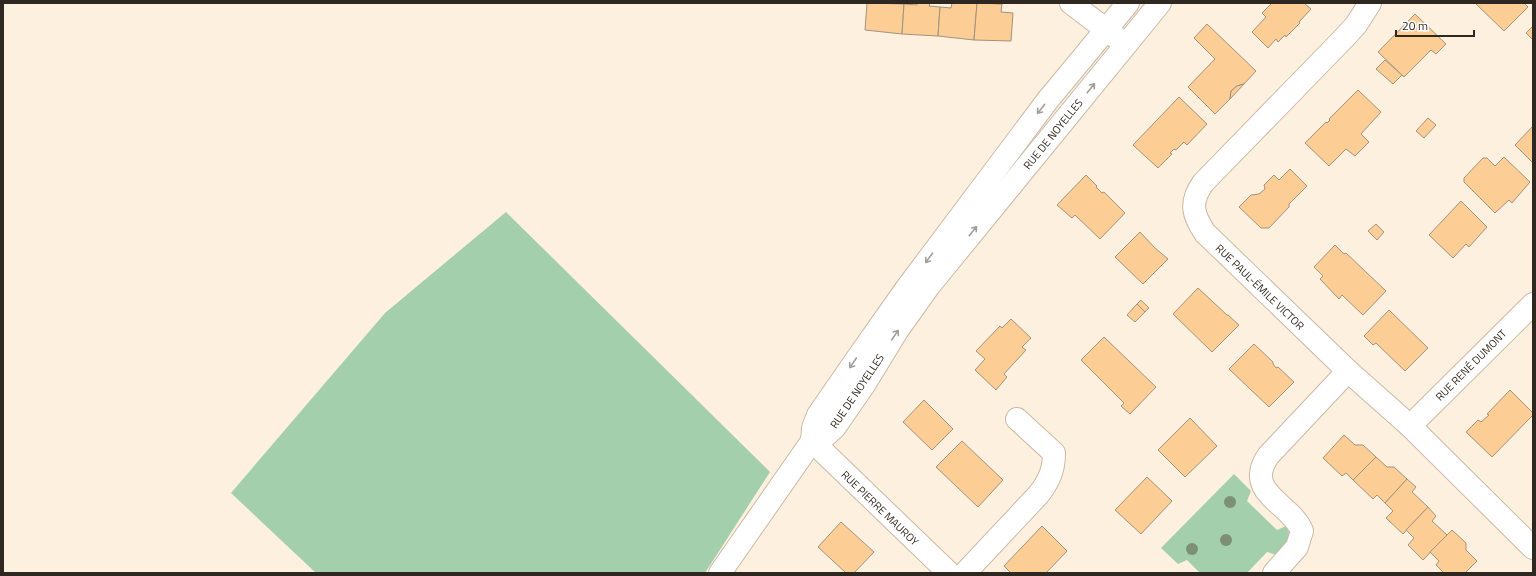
<svg xmlns="http://www.w3.org/2000/svg" width="1536" height="576" font-family="'Titillium Web',sans-serif">
	<style>
		.green { fill: #a3cfac }
		.building { fill: #fccd94; stroke: #a3927e }
		.lines { fill: none; stroke-linecap: round; stroke-linejoin: round }
		.minor-casing { stroke: #cbb9a5; stroke-width: 24 }
		.tertiary-casing { stroke: #cbb9a5; stroke-width: 24 }
		.minor { stroke: #fff; stroke-width: 22 }
		.tertiary { stroke: #fff; stroke-width: 22 }
		.tree { fill: #7d9077 }
		.oneway { stroke: #a19e9b }
		.labels { text-anchor: middle; stroke-width: 3; stroke-linejoin: round; paint-order: stroke }
		.street-label { font-size: 11px; fill: #2f2820; stroke: #fff }
	</style>
	<rect width="100%" height="100%" fill="#fef0df"/>
	<g class="green">
		<path d="M 506,212 L 770,472 L 705,573 L 316,573 L 231,493 L 385,313 Z"/>
		<path d="M 1234,474 L 1251,491 L 1247,501 L 1277,530 L 1286,526 L 1291,537 L 1288,543 L 1277,555 L 1267,552 L 1247,573 L 1200,573 L 1187,560 L 1178,564 L 1161,548 Z"/>
	</g>
	<g class="building">
		<path d="M 867,3 L 904,4 L 902,34 L 865,30 Z"/>
		<path d="M 917,3 L 930,3 L 929,6 L 940,7 L 938,36 L 902,34 L 904,4 L 917,5 Z"/>
		<path d="M 952,3 L 977,3 L 974,40 L 938,36 L 940,7 L 951,8 Z"/>
		<path d="M 977,3 L 1002,4 L 1001,12 L 1013,13 L 1011,41 L 974,40 Z"/>
		<path d="M 1272,3 L 1304,3 L 1311,9 L 1299,22 L 1300,23 L 1286,37 L 1285,35 L 1278,42 L 1276,39 L 1268,48 L 1252,32 L 1266,17 L 1262,13 Z"/>
		<path d="M 1475,3 L 1524,3 L 1528,7 L 1504,31 Z"/>
		<path d="M 1415,14 L 1446,44 L 1436,54 L 1431,50 L 1404,77 L 1378,52 Z"/>
		<path d="M 1207,24 L 1256,71 L 1244,84 L 1237,86 L 1231,91 L 1230,99 L 1215,114 L 1188,87 L 1215,59 L 1194,38 Z"/>
		<path d="M 1533,26 L 1533,40 L 1526,33 Z"/>
		<path d="M 1385,60 L 1402,75 L 1393,84 L 1376,69 Z"/>
		<path d="M 1244,84 L 1230,99 L 1231,91 L 1237,86 Z"/>
		<path d="M 1358,90 L 1381,112 L 1361,134 L 1369,142 L 1355,156 L 1346,149 L 1329,166 L 1305,143 L 1326,122 L 1327,123 L 1330,120 L 1329,119 Z"/>
		<path d="M 1179,97 L 1207,124 L 1187,145 L 1184,142 L 1176,150 L 1174,149 L 1170,153 L 1172,154 L 1158,168 L 1133,145 Z"/>
		<path d="M 1428,118 L 1436,125 L 1424,138 L 1416,131 Z"/>
		<path d="M 1533,126 L 1533,163 L 1515,145 Z"/>
		<path d="M 1504,157 L 1530,182 L 1512,203 L 1509,200 L 1495,213 L 1464,182 L 1464,178 L 1483,158 L 1487,158 L 1495,166 Z"/>
		<path d="M 1290,169 L 1307,186 L 1289,204 L 1289,207 L 1269,228 L 1261,228 L 1239,207 L 1251,195 L 1259,194 L 1265,189 L 1264,185 L 1274,175 L 1279,180 Z"/>
		<path d="M 1086,175 L 1097,186 L 1096,187 L 1102,193 L 1104,192 L 1125,213 L 1100,239 L 1075,215 L 1072,218 L 1057,205 Z"/>
		<path d="M 1461,201 L 1487,227 L 1469,247 L 1466,244 L 1453,258 L 1429,235 Z"/>
		<path d="M 1376,224 L 1384,232 L 1377,240 L 1368,231 Z"/>
		<path d="M 1140,232 L 1155,248 L 1168,259 L 1143,284 L 1115,257 Z"/>
		<path d="M 1335,245 L 1344,254 L 1346,253 L 1386,291 L 1363,315 L 1342,295 L 1339,299 L 1320,279 L 1323,276 L 1314,267 Z"/>
		<path d="M 1198,288 L 1227,315 L 1228,315 L 1239,325 L 1212,352 L 1173,314 Z"/>
		<path d="M 1141,300 L 1149,308 L 1145,312 L 1137,304 Z"/>
		<path d="M 1137,304 L 1145,312 L 1135,322 L 1127,315 Z"/>
		<path d="M 1389,310 L 1428,348 L 1405,371 L 1376,343 L 1373,345 L 1364,336 Z"/>
		<path d="M 1011,319 L 1031,338 L 1022,347 L 1026,350 L 1004,374 L 1007,377 L 996,390 L 975,370 L 985,359 L 976,351 L 1000,326 L 1002,328 Z"/>
		<path d="M 1104,337 L 1156,387 L 1130,414 L 1121,406 L 1124,403 L 1081,360 Z"/>
		<path d="M 1254,344 L 1273,362 L 1273,364 L 1276,368 L 1278,367 L 1294,382 L 1269,407 L 1229,369 Z"/>
		<path d="M 1510,390 L 1533,413 L 1533,415 L 1492,457 L 1466,432 L 1478,420 L 1481,422 L 1489,415 L 1487,414 Z"/>
		<path d="M 924,400 L 953,429 L 932,450 L 903,422 Z"/>
		<path d="M 1190,418 L 1217,446 L 1185,477 L 1158,450 Z"/>
		<path d="M 1344,435 L 1355,445 L 1363,445 L 1376,457 L 1353,480 L 1346,473 L 1342,476 L 1323,458 Z"/>
		<path d="M 962,441 L 1003,480 L 978,507 L 936,467 Z"/>
		<path d="M 1376,457 L 1387,467 L 1394,467 L 1407,479 L 1385,503 L 1377,495 L 1373,499 L 1353,480 Z"/>
		<path d="M 1147,477 L 1172,501 L 1141,534 L 1115,510 Z"/>
		<path d="M 1407,479 L 1416,487 L 1412,492 L 1428,507 L 1403,534 L 1386,518 L 1393,511 L 1385,503 Z"/>
		<path d="M 1428,507 L 1436,516 L 1432,521 L 1447,535 L 1423,560 L 1408,545 L 1414,538 L 1406,530 Z"/>
		<path d="M 841,522 L 874,552 L 854,573 L 846,573 L 818,547 Z"/>
		<path d="M 1042,526 L 1067,551 L 1046,573 L 1011,573 L 1004,566 Z"/>
		<path d="M 1452,530 L 1466,543 L 1466,550 L 1477,561 L 1465,573 L 1444,573 L 1436,565 L 1439,561 L 1430,552 Z"/>
	</g>
	<g class="lines">
		<defs>
			<g id="minor">
				<path d="M 1071,3 L 1125,44"/>
				<path d="M 1370,3 L 1356,25 L 1345,37 L 1203,183 C 1189,203 1193,215 1205,233 L 1348,371 L 1410,426 L 1533,548"/>
				<path d="M 1410,426 L 1533,304"/>
				<path d="M 812,441 L 949,573"/>
				<path d="M 965,573 L 1039,494 C 1049,481 1054,470 1054,453 L 1017,419"/>
				<path d="M 1274,573 L 1297,547 L 1302,531 C 1291,503 1243,493 1268,456 L 1348,371"/>
			</g>
			<g id="tertiary">
				<path d="M 812,441 L 824,437 L 835,427 L 864,385 L 897,331 L 929,286 L 1160,3"/>
				<path d="M 812,441 L 813,428 L 818,415 L 856,360 L 906,289 L 1047,101 L 1128,3"/>
				<path d="M 720,573 L 812,441"/>
			</g>
		</defs>
		<use href="#minor" class="minor-casing"/>
		<use href="#tertiary" class="tertiary-casing"/>
		<use href="#minor" class="minor"/>
		<use href="#tertiary" class="tertiary"/>
	</g>
	<g class="tree">
		<circle cx="1230" cy="502" r="6"/>
		<circle cx="1226" cy="540" r="6"/>
		<circle cx="1192" cy="549" r="6"/>
	</g>
	<defs><path id="oneway-shaft" d="M-6 0H5M1.5-3L5.5 0L1.5 3" fill="none" stroke-width="1.6" stroke-linecap="round" stroke-linejoin="round"/></defs>
	<g class="oneway">
		<use href="#oneway-shaft" transform="translate(1091 88) rotate(-51)"/>
		<use href="#oneway-shaft" transform="translate(1041 109) rotate(128)"/>
		<use href="#oneway-shaft" transform="translate(973 231) rotate(-51)"/>
		<use href="#oneway-shaft" transform="translate(929 258) rotate(126)"/>
		<use href="#oneway-shaft" transform="translate(895 335) rotate(-56)"/>
		<use href="#oneway-shaft" transform="translate(853 363) rotate(124)"/>
	</g>
	<g class="labels">
		<g class="street-label">
			<text transform="translate(1053 134) rotate(-51)" y="4">RUE DE NOYELLES</text>
			<text transform="translate(1260 287) rotate(44)" y="4">RUE PAUL-ÉMILE VICTOR</text>
			<text transform="translate(1471 365) rotate(-45)" y="4">RUE RENÉ DUMONT</text>
			<text transform="translate(857 391) rotate(-56)" y="4">RUE DE NOYELLES</text>
			<text transform="translate(880 508) rotate(44)" y="4">RUE PIERRE MAUROY</text>
		</g>
	</g>
	<rect width="1536" height="576" fill="none" stroke="#2f2820" stroke-width="8"/>
	<path d="M1396 30v6h78v-6" fill="none" stroke="#2f2820" stroke-width="2"/>
	<text x="1402" y="30" font-size="12" fill="#2f2820" stroke="#ffffff" stroke-width="3" paint-order="stroke">20 m</text>
</svg>
